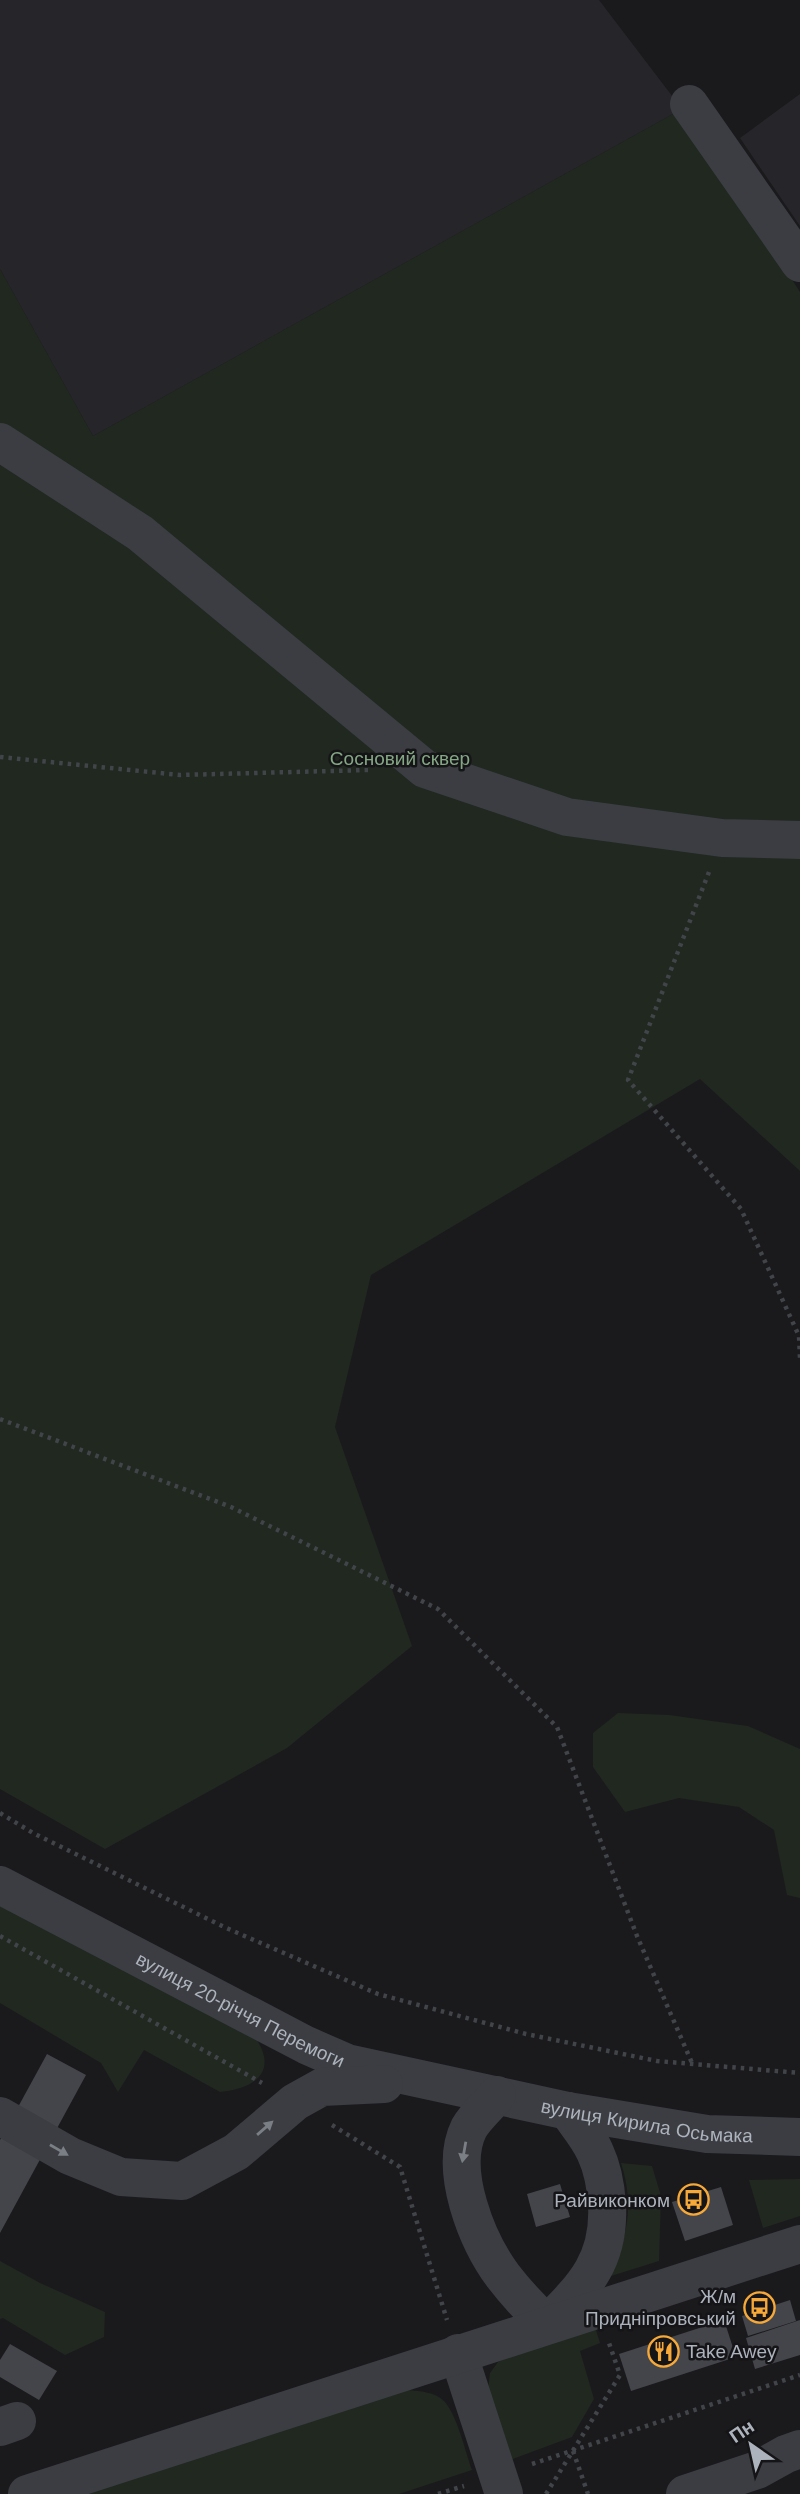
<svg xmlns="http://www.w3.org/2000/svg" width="800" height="2494" font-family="Helvetica,sans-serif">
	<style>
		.built { fill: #26262a }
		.green { fill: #202820 }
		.building { fill: #44454a }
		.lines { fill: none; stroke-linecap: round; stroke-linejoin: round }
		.path { stroke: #414449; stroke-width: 4.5; stroke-dasharray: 3.5 5; stroke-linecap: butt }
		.minor { stroke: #3b3d42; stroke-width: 38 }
		.oneway { fill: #7a7e85 }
		.labels { text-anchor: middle; stroke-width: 5; stroke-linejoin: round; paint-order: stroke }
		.park-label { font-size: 19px; fill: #84a784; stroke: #151518 }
		.street-label { font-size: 19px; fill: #adb3bc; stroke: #151518 }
		.poi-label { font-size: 19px; fill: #adb3bc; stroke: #151518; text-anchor: end }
	</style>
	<rect width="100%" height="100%" fill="#1a1a1d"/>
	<g class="built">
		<path d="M 0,0 L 599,0 L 682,109 L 93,436 L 0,269 Z"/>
		<path d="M 800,94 L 800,226 L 740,138 Z"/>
	</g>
	<g class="green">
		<path d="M 682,109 L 800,292 L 800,1171 L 700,1079 L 371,1275 L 335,1427 L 412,1646 L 287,1748 L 105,1849 L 0,1789 L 0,269 L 93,436 Z"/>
		<path d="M 618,1713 L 669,1715 L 748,1726 L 800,1749 L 800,1898 L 787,1895 L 774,1830 L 739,1807 L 679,1798 L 625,1812 L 593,1767 L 593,1733 Z"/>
		<path d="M 0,1905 L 257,2040 C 278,2074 252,2089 220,2092 L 144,2050 L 118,2092 L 101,2063 L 0,2003 Z"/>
		<path d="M 621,2163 L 652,2166 L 661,2196 L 659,2261 L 611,2276 C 627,2234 635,2207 621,2163 Z"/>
		<path d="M 800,2179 L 800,2216 L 763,2228 L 749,2180 Z"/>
		<path d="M 0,2261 L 40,2283 L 105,2312 L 104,2337 L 65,2355 L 3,2318 L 0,2319 Z"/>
		<path d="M 595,2327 L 600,2343 L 580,2351 L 594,2399 L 572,2437 L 507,2461 L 487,2399 L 490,2373 L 498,2362 L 518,2351 Z"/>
		<path d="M 408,2390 C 420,2391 436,2392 445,2402 C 458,2418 465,2451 472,2470 L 399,2494 L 82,2494 Z"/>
	</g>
	<g class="building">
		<path d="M 47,2054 L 86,2075 L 0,2233 L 0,2140 Z"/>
		<path d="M 560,2184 L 570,2217 L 536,2227 L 527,2194 Z"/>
		<path d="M 721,2187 L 733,2225 L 685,2241 L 672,2202 Z"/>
		<path d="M 790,2300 L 796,2321 L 748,2336 L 742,2316 Z"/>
		<path d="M 724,2320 L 736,2357 L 631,2391 L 619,2354 Z"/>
		<path d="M 800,2320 L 800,2355 L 755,2369 L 746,2338 Z"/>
		<path d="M 10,2344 L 57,2371 L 39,2400 L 0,2377 L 0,2360 Z"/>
	</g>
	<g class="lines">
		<g class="path">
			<path d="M 0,757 L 180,775 L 368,770"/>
			<path d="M 709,872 L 628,1080 L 741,1209 L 799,1336 L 800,1358"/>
			<path d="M 0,1419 L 231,1507 L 438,1609 L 557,1727 L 637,1936 L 692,2063"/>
			<path d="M 0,1813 L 33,1833 L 224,1927 L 378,1994 L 526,2034 L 657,2061 L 800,2073"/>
			<path d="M 0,1936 L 262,2083"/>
			<path d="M 332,2125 L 400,2167 L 447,2320"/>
			<path d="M 573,2451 L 588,2494"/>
			<path d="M 532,2464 L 800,2375"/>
			<path d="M 438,2494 L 464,2486"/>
			<path d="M 546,2494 L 620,2375 L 609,2343"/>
		</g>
		<g class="minor">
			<path d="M 689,104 L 800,263"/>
			<path d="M 0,442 L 140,533 L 425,769 L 567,817 L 722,838 L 800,840"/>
			<path id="s1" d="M 0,1885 L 306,2045 L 347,2063 L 568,2111 L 707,2134 L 800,2137"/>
			<path d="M 497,2095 C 489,2105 476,2116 469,2128 C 448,2170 477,2241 503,2276 C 516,2293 531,2309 547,2324"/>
			<path d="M 0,2116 L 70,2156 L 121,2177 L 182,2181 L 236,2152 L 295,2102 L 322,2087 L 384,2084"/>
			<path d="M 548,2323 C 585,2286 610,2260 607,2205 C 606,2188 603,2169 595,2152 C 589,2138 577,2124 568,2111"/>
			<path d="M 458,2353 L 504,2494"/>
			<path d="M 0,2427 L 17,2421"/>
			<path d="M 27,2494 L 800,2244"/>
			<path d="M 685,2494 L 757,2470 L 786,2454 L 800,2449"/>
		</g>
	</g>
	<defs><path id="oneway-solid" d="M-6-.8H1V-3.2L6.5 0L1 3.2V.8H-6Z" transform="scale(1.75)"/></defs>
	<g class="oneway">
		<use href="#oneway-solid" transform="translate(265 2128) rotate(-41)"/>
		<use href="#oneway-solid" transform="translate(59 2150) rotate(30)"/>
		<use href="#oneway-solid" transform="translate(464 2152) rotate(100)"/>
	</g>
	<defs>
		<symbol id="bus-ring" viewBox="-11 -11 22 22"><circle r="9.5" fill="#151518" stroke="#f6a939" stroke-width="1.5"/><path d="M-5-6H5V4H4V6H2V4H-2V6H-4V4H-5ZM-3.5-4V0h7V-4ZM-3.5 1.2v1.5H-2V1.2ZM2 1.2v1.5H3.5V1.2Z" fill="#f6a939"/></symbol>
		<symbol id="restaurant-ring" viewBox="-11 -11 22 22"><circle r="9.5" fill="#151518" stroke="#f6a939" stroke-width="1.5"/><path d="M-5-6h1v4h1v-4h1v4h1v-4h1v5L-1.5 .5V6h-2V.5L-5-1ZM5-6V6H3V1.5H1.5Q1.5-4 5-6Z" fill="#f6a939"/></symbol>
	</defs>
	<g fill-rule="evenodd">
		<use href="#bus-ring" x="676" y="2182" width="35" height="35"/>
		<use href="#bus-ring" x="742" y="2290" width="35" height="35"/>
		<use href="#restaurant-ring" x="646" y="2334" width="35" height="35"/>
	</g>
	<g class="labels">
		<g class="park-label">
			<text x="400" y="765">Сосновий сквер</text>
		</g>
		<g class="street-label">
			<text dy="7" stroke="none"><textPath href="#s1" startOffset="271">вулиця 20-річчя Перемоги</textPath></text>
			<text dy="7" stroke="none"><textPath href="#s1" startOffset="696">вулиця Кирила Осьмака</textPath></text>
		</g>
		<g class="poi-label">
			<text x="670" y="2207">Райвиконком</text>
			<text x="736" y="2303">Ж/м<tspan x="736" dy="22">Придніпровський</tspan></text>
			<text x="686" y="2358" text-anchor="start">Take Awey</text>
		</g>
	</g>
	<g transform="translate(751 2445) rotate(326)" stroke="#151518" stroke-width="5" paint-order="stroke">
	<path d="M0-5L12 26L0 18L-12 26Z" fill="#adb3bc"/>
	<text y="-10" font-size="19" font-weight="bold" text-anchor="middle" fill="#adb3bc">Пн</text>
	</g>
</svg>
